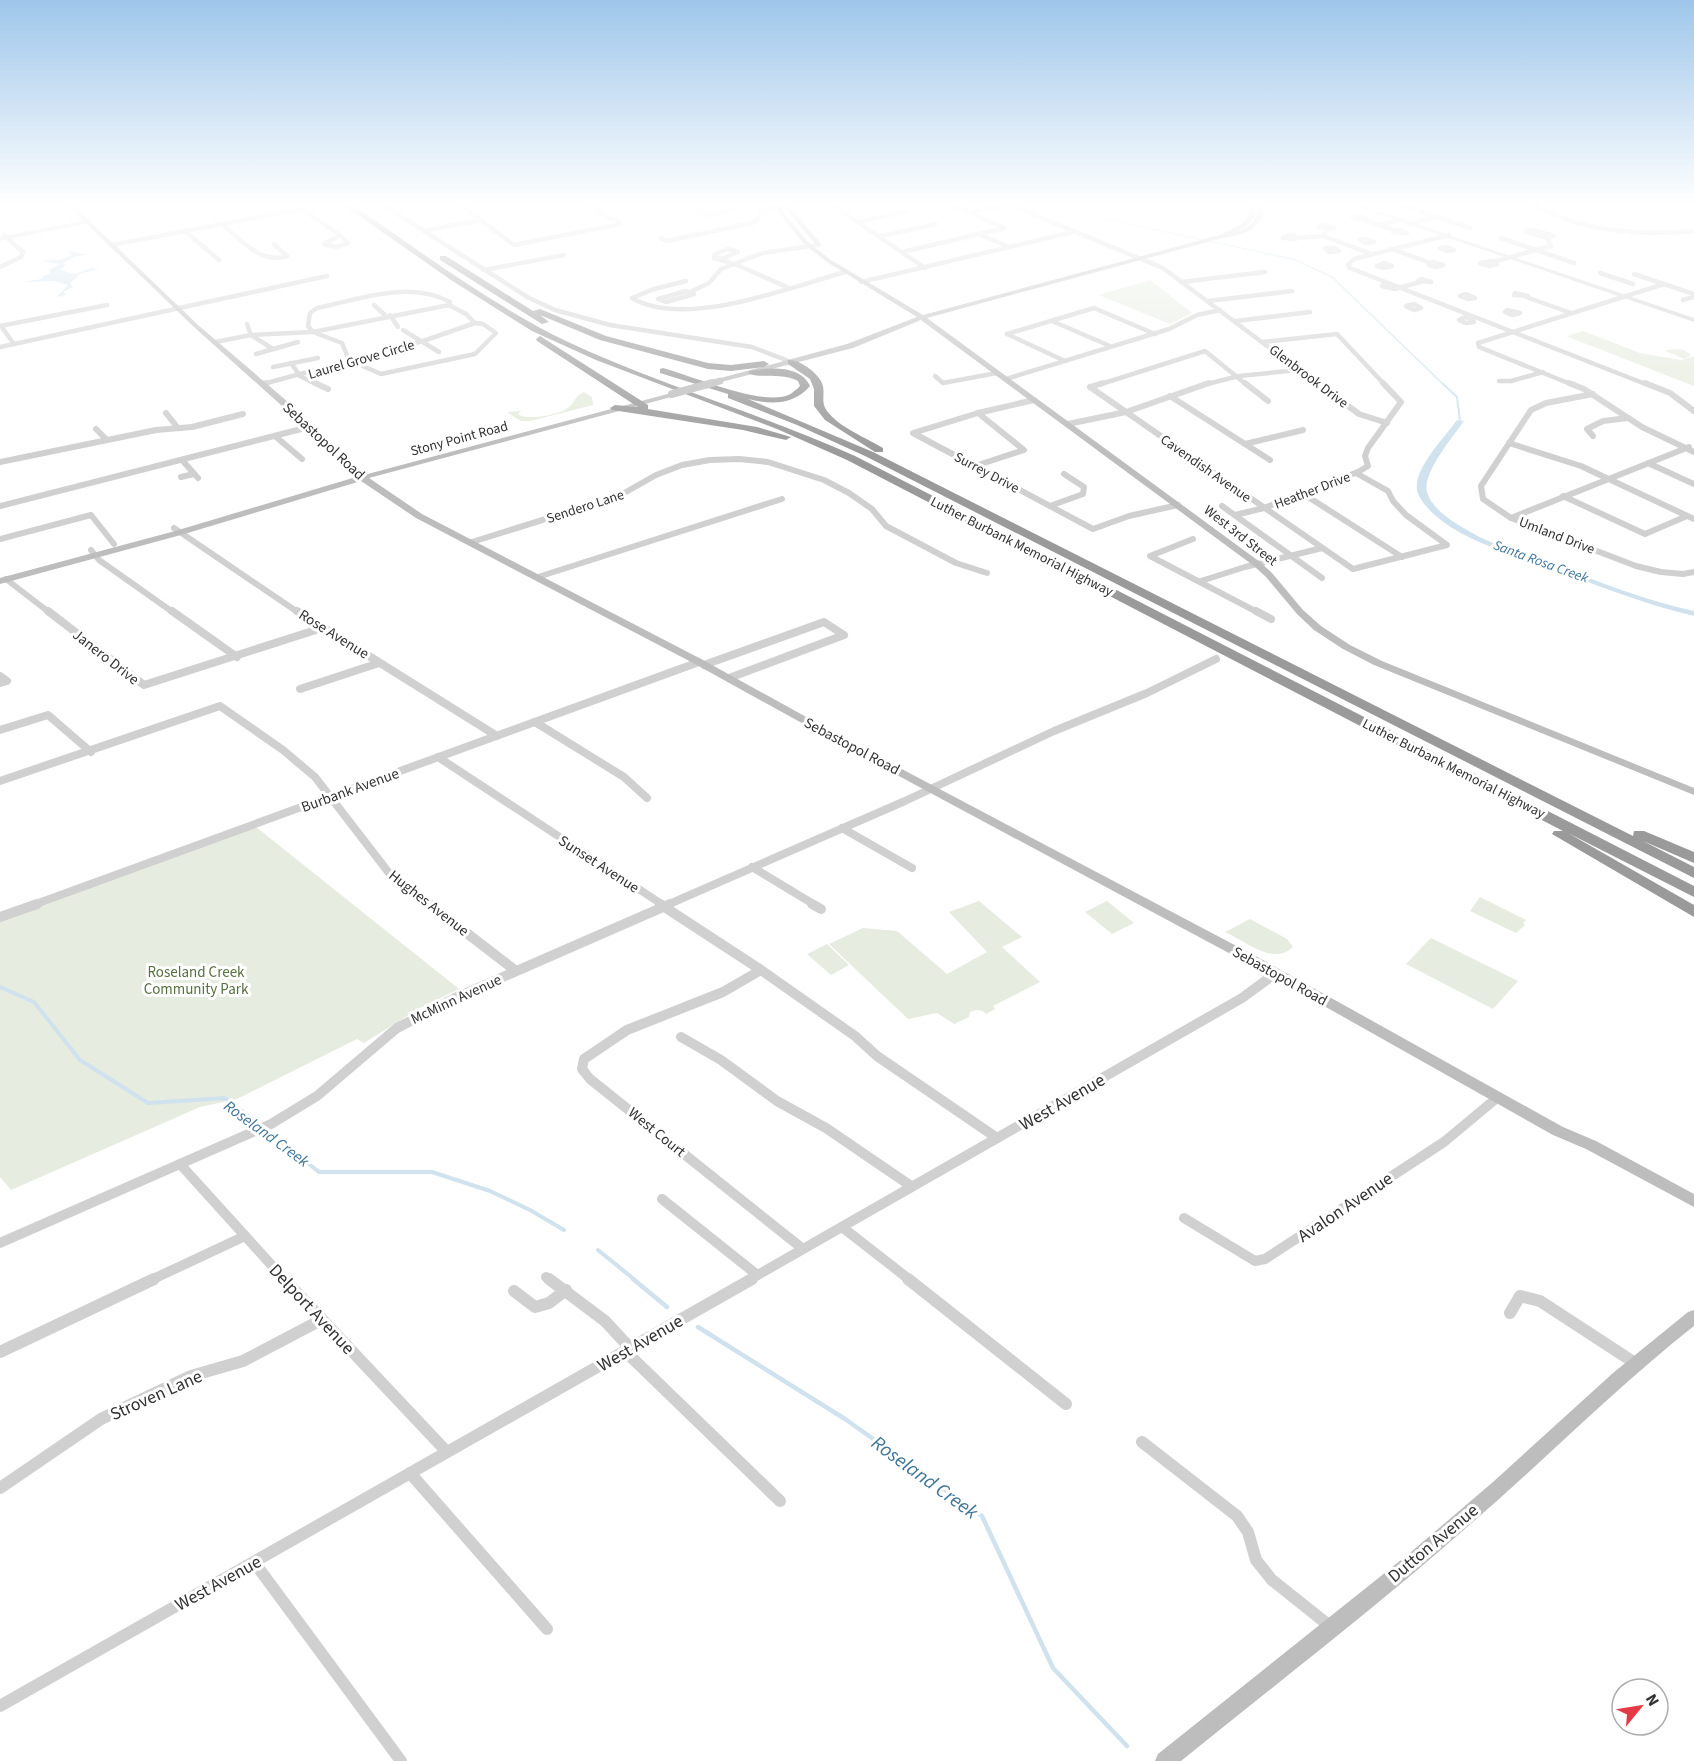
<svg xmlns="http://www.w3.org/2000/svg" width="1694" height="1761" font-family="'Source Sans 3',sans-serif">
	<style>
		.green { fill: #e6ecdf }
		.water { fill: #cfe2ee }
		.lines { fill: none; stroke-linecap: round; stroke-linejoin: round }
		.stream-far3 { stroke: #cfe2ee; stroke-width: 1.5 }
		.stream-far2 { stroke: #cfe2ee; stroke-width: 2 }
		.stream-far1 { stroke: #cfe2ee; stroke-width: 4 }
		.stream { stroke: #cfe2ee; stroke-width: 4.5 }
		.minor-far4 { stroke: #d0d0d0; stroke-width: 4.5 }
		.minor-far3 { stroke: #d0d0d0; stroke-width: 6 }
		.minor-far2 { stroke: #d0d0d0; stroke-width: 8 }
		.minor-far1 { stroke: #d0d0d0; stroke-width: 10 }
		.minor { stroke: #d0d0d0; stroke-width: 12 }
		.tertiary { fill: #d0d0d0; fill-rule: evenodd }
		.secondary { fill: #bdbdbd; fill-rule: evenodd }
		.motorway { fill: #9a9a9a; fill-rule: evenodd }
		.secondary-bridge-far1 { stroke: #bdbdbd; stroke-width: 7 }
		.secondary-bridge { stroke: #bdbdbd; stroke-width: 8 }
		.labels { text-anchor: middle; stroke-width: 6; stroke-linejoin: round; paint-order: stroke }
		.far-street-label { font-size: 14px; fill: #333; stroke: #fff }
		.far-water-label { font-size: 14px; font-style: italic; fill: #3f7597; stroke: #fff }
		.street-label { font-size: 15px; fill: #333; stroke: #fff }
		.park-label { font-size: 15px; fill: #56703f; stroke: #fff }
		.water-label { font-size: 16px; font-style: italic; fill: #3f7597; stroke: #fff }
		.near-street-label { font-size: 18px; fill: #333; stroke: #fff }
		.near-water-label { font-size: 20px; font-style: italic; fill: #3f7597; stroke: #fff }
	</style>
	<rect width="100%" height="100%" fill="#fff"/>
	<g class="green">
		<path d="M 681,206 L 746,206 L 749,210 L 708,218 Z"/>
		<path d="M 1150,280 L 1192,313 L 1170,324 L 1099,295 Z"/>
		<path d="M 1583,331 L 1640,353 L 1681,360 L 1685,359 L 1665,351 C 1675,348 1683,348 1691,355 L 1685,359 L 1694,356 L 1694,386 L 1566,336 Z"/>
		<path d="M 584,392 L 592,397 L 593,405 L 530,421 L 521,421 L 507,412 L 521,411 L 518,414 C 526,421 559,415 568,408 C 574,404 575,395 584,392 Z"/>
		<path d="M 256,827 L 459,989 L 420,1008 L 364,1043 L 357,1039 L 237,1099 L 200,1107 L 11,1190 L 0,1177 L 0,921 Z"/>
		<path d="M 1480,897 L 1526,920 L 1523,923 L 1525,925 L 1516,933 L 1470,911 Z"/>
		<path d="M 979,901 L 1022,937 L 1002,947 L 1040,982 L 993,1006 L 995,1009 L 986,1014 C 981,1009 976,1009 970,1012 L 969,1017 L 954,1024 L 937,1013 L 908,1019 L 829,944 L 863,928 L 897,931 L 947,974 L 987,952 L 949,912 Z"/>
		<path d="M 1107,901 L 1134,923 L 1112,934 L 1085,912 Z"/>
		<path d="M 1250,919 L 1287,939 L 1293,947 C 1273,966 1247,942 1225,932 Z"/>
		<path d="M 1431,938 L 1518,981 L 1493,1009 L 1406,964 Z"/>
		<path d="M 827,944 L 849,965 L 831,975 L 807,954 Z"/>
	</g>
	<g class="water">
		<path d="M 68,251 L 88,255 L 76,256 L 63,263 L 66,265 L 60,270 L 75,274 L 91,268 L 99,269 L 82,273 L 70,283 L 73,287 L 63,292 L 66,295 L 57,297 L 68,285 L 54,281 L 22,282 L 42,279 L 43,276 L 51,273 L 49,270 L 60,264 L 40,261 C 58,259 57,262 72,255 Z"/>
		<path d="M 1457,420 L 1464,421 C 1453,437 1422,473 1427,492 C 1432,511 1458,525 1474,534 C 1496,546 1522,553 1546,562 C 1595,580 1643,600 1694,611 L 1694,616 C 1642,604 1592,583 1543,565 C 1509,553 1471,543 1442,521 C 1433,514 1419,501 1417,490 C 1414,468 1444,438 1457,420 Z"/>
	</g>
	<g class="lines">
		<path class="stream-far3" d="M 1062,206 L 1095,217 L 1293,259 L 1332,277 L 1444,385"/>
		<path class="stream-far2" d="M 1442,383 L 1457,397 L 1460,421 L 1458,424"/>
		<g class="stream-far1">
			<path d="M 0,987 L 34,1002 L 80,1060 L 148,1103 L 225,1098 L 261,1126"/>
			<path d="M 266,1130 L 319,1172 L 432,1172 L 490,1191 L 530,1210 L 564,1230"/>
			<path d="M 598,1250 L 635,1280"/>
		</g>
		<g class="stream">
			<path d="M 633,1279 L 667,1307"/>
			<path d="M 698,1327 L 845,1419 L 982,1516 L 1053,1668 L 1127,1746"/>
		</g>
		<g class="minor-far4">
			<path d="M 385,206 L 529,298 L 555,310 L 610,325 L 752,347 L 791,362"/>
			<path d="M 462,206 L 514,245 L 621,224 L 589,206"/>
			<path d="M 834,206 L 925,268"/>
			<path d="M 1013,206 L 1163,268 L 1319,385"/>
			<path d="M 1404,206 L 1470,228"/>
			<path d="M 1535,206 C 1583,231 1641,236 1694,231"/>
			<path d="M 971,213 L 1002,206"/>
			<path d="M 1361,216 L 1366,219 L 1358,220 L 1352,217 Z"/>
			<path d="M 1364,220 L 1395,230"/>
			<path d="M 858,222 L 907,211"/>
			<path d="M 222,224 C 241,239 260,265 287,256 L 274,244"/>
			<path d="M 1409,224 L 1435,217"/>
			<path d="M 1321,225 L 1334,228 L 1319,227 Z"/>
			<path d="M 1380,225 L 1403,219"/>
			<path d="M 1399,230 L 1407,233 L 1393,232 Z"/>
			<path d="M 1533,230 L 1554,236 L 1547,238 L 1526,231 Z"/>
			<path d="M 185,231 L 219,260"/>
			<path d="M 423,231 L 481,220"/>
			<path d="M 978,234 L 1010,247"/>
			<path d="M 340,235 L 348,243 L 336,247 L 324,244 Z"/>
			<path d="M 1289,235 L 1295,236 L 1296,239 L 1283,238 Z"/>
			<path d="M 1449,235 L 1354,259 L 1348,265 L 1350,268 L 1648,385"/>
			<path d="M 880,236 L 936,224"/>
			<path d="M 1323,236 L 1372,254"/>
			<path d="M 661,238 L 667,241 L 752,223 L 757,220 L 760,211 L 786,206"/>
			<path d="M 1297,238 L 1323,236 L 1327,229"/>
			<path d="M 1501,238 L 1574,263"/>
			<path d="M 1365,239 L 1374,242 L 1366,243 L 1360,240 Z"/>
			<path d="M 111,245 L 302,209 L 340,235"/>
			<path d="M 1446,247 L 1454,250 L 1446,251 L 1440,248 Z"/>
			<path d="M 1325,248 L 1335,248 L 1339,251 L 1329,252 Z"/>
			<path d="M 728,249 L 738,252 L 724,258 L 714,258 L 715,254 Z"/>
			<path d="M 1392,249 L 1431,263"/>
			<path d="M 902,252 L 1005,228 L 955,206"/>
			<path d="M 714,258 L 737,265 L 787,287"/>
			<path d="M 1491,261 L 1497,264 L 1490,266 L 1480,263 Z"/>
			<path d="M 1433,262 L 1443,265 L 1437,267 L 1429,265 Z"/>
			<path d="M 1493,262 L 1551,246 L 1547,238"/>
			<path d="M 1384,263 L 1392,266 L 1384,268 L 1377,266 Z"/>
			<path d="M 0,267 L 21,257 L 23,252 L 4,235"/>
			<path d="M 484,270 L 564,255"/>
			<path d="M 1600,273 L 1633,284"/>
			<path d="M 1634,274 L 1694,294"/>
			<path d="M 1421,279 L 1431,282 L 1418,281 Z"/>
			<path d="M 686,281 L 654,289 L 632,298 C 685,329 788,288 845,272"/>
			<path d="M 861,282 L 1073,232"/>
			<path d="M 1181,282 L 1265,272"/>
			<path d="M 1389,283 L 1382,286 L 1395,289 L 1420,282"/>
			<path d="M 686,291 L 694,294 L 666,302 L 658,299 Z"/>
			<path d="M 690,292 L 709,283 L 721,269 L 763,253 L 818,245"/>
			<path d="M 1515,293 L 1528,296 L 1514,295 Z"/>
			<path d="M 1466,294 L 1475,298 L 1468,299 L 1460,296 Z"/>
			<path d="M 1526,297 L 1571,313"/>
			<path d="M 1683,300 L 1694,297"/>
			<path d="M 1208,301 L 1292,291"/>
			<path d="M 1414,304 L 1421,308 L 1414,310 L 1406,306 Z"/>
			<path d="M 374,305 L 386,316"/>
			<path d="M 449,305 L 450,302 C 410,280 359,299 317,308 L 310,313 L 308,326 L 313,332 L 342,343 L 349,360 L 381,374 L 475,354 L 496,333 L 483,324 L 475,323"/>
			<path d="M 1507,310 L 1520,313 L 1512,315 L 1505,312 Z"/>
			<path d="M 390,315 L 398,327"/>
			<path d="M 1465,317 L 1472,319 L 1474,322 L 1466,323 L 1459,320 Z"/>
			<path d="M 1052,321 L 1110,346"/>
			<path d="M 1236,321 L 1310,312"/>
			<path d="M 247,324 L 251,335 L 273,349"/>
			<path d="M 0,326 L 107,305"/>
			<path d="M 1,326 L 14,344"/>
			<path d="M 403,330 L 439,352"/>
			<path d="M 1007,334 L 1094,308 L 1155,334"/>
			<path d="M 1007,334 L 1065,361"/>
			<path d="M 215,342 L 251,335 L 313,332 L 449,305 L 466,314 L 475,323 L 423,341 L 263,384"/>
			<path d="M 1263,342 L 1337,334 L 1385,385"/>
			<path d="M 0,347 L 327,276"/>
			<path d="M 256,354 L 298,342"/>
			<path d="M 291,363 L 300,376 L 318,385"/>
			<path d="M 273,367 L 318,358"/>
			<path d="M 935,376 L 943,383 L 997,373"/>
			<path d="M 1006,379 L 1169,329 L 1197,315 L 1220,310"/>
			<path d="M 1499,381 L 1511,381 L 1543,372"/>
			<path d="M 1098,385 L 1205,351 L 1247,385"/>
			<path d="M 1203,385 L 1239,376 L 1298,370"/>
			<path d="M 1573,385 L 1479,347 L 1478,343 L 1664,284"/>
		</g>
		<g class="minor-far3">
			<path d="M 315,383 L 328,389"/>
			<path d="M 1245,383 L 1268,401"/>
			<path d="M 1317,383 L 1359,414 L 1387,423"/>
			<path d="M 1569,383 L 1584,389 L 1642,427 L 1694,452"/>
			<path d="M 1645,383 L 1670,393 L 1694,411"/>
			<path d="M 263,384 L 267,383"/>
			<path d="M 1090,387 L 1353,569 L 1447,545 L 1406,515 L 1393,501 L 1388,491 L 1356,473"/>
			<path d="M 1090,387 L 1103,383"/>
			<path d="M 1593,394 L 1546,403 L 1531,410 L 1481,486 L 1483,499 L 1511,518 L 1636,566 L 1661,572 L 1683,574 L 1694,572"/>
			<path d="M 1170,396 L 1270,460"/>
			<path d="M 1034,400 L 978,413 L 913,433 L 1093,529 L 1129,516 L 1178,505"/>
			<path d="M 166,413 L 178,428"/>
			<path d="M 1068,424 L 1126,412 L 1209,383"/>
			<path d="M 96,429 L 107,440"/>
			<path d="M 275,436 L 302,459"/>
			<path d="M 1593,436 L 1587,429 L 1603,421 L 1628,418"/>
			<path d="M 1509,443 L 1581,466 L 1694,519"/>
			<path d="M 1245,444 L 1303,430"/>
			<path d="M 182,460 L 198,478"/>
			<path d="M 0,462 L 156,430 L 192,427 L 243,414"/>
			<path d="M 1648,463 L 1694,484"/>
			<path d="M 975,466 L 1024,450 L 978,413"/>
			<path d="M 181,477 L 194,474"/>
			<path d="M 1302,493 L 1402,557"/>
			<path d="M 1563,496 L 1645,534 L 1687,516"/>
			<path d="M 0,506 L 309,427"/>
			<path d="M 1050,506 L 1083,494 L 1084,487 L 1064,474"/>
			<path d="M 1222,506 L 1322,578"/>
			<path d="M 1235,515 L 1264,508 L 1358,472 L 1368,466 L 1365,456 L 1368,448 L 1401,402 L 1383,383"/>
			<path d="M 1511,518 L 1689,447"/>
			<path d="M 174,528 L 299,613"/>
			<path d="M 0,539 L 91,515 L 114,544"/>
			<path d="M 1193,539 L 1150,556 L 1259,613"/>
			<path d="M 472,542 L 619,496 L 656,475 L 682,465 L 710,460 L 739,459 L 768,462 L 824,480 L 849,493 L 872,509 L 886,526 L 956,563 L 987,573"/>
			<path d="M 91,550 L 99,560 L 174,613"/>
			<path d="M 538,577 L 782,499"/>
			<path d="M 6,579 L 50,613"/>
			<path d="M 1201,581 L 1245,567 L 1322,548"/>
		</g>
		<g class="minor-far2">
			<path d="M 48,611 L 144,685 L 322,628"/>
			<path d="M 172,611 L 237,657"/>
			<path d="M 297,611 L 497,736"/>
			<path d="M 1256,611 L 1271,619"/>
			<path d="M 704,665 L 824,622 L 844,635 L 729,678"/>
			<path d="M 0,676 L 7,681 L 0,683"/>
			<path d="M 300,689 L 379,663"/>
			<path d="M 535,722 L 624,777 L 647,798"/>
			<path d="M 0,730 L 48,715 L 91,752"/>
			<path d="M 438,757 L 663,905"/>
			<path d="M 0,781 L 220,706 L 283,750 L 315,777 L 389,873 L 431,905"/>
			<path d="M 842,828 L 912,868"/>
			<path d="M 752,867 L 815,905"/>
			<path d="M 33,905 L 699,662"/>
			<path d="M 667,905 L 905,801 L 1054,731 L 1147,693 L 1216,659"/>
		</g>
		<g class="minor-far1">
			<path d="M 429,904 L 516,971"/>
			<path d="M 660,904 L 761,970 L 855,1036 L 877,1056 L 997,1138"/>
			<path d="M 812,904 L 821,909"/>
			<path d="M 0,917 L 37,904"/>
			<path d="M 761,970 L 723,992 L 627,1030 L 584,1059 L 582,1069 L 590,1079 L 803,1249"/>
			<path d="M 681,1037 L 721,1060 L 777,1101 L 826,1128 L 911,1186"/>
			<path d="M 180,1164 L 285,1280"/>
			<path d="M 662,1199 L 756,1274"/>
			<path d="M 1184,1218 L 1255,1261 L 1265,1259 L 1444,1142 L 1498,1097"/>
			<path d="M 842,1227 L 910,1280"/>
			<path d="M 0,1243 L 271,1124 L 317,1096 L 397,1028 L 457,997 L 670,904"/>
			<path d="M 546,1277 L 551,1280"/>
			<path d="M 151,1280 L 245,1236"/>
			<path d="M 749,1280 L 1242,998 L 1276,973"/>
		</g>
		<g class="minor">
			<path d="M 284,1279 L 446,1451"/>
			<path d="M 549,1279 L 605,1321 L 631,1349"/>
			<path d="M 908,1279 L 1066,1404"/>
			<path d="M 514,1291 L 535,1307 L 549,1303 L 566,1290"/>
			<path d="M 1510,1313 L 1520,1296 L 1540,1301 L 1635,1363"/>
			<path d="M 0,1352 L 154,1279"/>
			<path d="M 626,1352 L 780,1501"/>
			<path d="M 1142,1442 L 1237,1516 L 1248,1532 L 1256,1560 L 1272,1580 L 1331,1627"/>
			<path d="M 410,1473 L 547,1629"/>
			<path d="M 0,1488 L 101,1419 L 191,1376 L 243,1361 L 321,1320"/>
			<path d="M 254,1562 L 401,1761"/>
			<path d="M 0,1706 L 752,1279"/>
		</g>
		<g class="tertiary">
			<path d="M 1355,206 L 1363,206 L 1694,318 L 1694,322 Z"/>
			<path d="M 87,220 L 89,223 L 0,241 L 0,237 Z"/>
		</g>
		<g class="secondary">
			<path d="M 68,206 L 74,206 L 198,325 L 288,402 L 364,475 L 675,392 L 675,396 L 369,478 L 422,514 L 703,660 L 864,749 L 1263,960 L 1563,1127 L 1596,1141 L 1694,1194 L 1694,1207 L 1586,1149 L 1553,1135 L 1253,966 L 856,753 L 695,664 L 416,518 L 361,481 L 181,535 L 0,584 L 0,578 L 175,531 L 356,477 L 282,406 L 194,327 Z"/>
			<path d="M 773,206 L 779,206 L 808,242 L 831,260 L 923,315 L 1220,235 C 1234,227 1250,225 1250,206 L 1256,206 C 1256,222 1244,228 1234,233 C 1248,228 1258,222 1258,206 L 1264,206 C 1264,229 1241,236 1222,238 L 927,318 L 1260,562 L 1272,573 L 1303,610 L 1321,626 L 1350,645 L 1382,661 L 1694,788 L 1694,795 L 1374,665 L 1343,649 L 1314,630 L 1297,614 L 1266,577 L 1254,566 L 921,320 L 853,348 L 717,383 L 717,379 L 847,344 L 917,317 L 827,262 L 804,244 Z"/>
			<path d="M 783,206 L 789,206 L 821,244 L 821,246 L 817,246 Z"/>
			<path d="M 1694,1310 L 1694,1326 C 1614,1389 1543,1462 1466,1528 C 1374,1609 1276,1684 1181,1761 L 1155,1761 L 1158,1754 L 1411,1552 L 1493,1482 L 1613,1373 L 1688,1312 Z"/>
		</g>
		<g class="motorway">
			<path d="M 345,206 L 354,206 C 423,253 490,304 566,341 C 659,385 760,413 855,456 L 1694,886 L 1694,897 L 1568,833 L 1694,905 L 1694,917 L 1552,834 L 1554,831 L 1563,831 L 847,460 L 777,429 L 596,360 L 532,331 L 451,280 Z"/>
			<path d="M 440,256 L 446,256 L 533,311 L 540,309 L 606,336 L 708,363 L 731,365 L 764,361 L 769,364 L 764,367 L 731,371 L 708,369 L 600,340 L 540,315 L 549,322 L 542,324 L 440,260 Z"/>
			<path d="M 540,336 L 648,405 L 648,409 L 757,427 L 791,437 L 786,440 L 743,430 L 612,410 L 610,408 L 615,405 L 638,407 L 537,341 L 536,339 Z"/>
			<path d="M 788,360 C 799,359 817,372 822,383 C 826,393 820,402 827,411 C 840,428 865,437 883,448 L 883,452 L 875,452 L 825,420 L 814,406 L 814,389 L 810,379 L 788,364 Z"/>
			<path d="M 663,368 C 695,377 749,401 781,397 C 789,396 794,392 800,386 L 798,381 C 781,372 758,379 748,373 L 750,371 C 769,367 801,365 810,386 C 794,405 771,405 748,399 L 873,452 L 1633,836 L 1634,831 L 1644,831 L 1694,852 L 1694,863 L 1643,841 L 1694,867 L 1694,878 L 865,456 L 797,425 L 728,398 L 728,394 L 660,373 L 660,369 Z"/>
		</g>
		<path class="secondary-bridge-far1" d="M 707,385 L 720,381"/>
		<path class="secondary-bridge" d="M 672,394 L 712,383"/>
	</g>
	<linearGradient id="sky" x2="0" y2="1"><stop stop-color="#9ec6ea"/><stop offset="0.45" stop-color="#fff"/><stop offset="1" stop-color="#fff" stop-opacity="0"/></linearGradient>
	<rect width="1694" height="453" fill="url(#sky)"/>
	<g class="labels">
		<g class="far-street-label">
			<text transform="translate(361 359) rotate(-16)" y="5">Laurel Grove Circle</text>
			<text transform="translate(1309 376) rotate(37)" y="5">Glenbrook Drive</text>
			<text transform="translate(459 438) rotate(-15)" y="5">Stony Point Road</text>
			<text transform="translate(1206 468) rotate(35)" y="5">Cavendish Avenue</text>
			<text transform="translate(987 472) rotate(28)" y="5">Surrey Drive</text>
			<text transform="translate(1312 490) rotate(-21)" y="5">Heather Drive</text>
			<text transform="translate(585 506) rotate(-18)" y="5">Sendero Lane</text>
			<text transform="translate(1241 535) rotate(38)" y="5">West 3rd Street</text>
			<text transform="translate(1557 535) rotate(21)" y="5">Umland Drive</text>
			<text transform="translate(1022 546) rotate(27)" y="5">Luther Burbank Memorial Highway</text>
			<text transform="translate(1454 768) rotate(27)" y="5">Luther Burbank Memorial Highway</text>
		</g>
		<g class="far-water-label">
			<text transform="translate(1541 561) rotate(20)" y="5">Santa Rosa Creek</text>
		</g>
		<g class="street-label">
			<text transform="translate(324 441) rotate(43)" y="5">Sebastopol Road</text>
			<text transform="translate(334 634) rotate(32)" y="5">Rose Avenue</text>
			<text transform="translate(106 657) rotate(38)" y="5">Janero Drive</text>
			<text transform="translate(852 746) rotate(28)" y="5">Sebastopol Road</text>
			<text transform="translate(350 790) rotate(-20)" y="5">Burbank Avenue</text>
			<text transform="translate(599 864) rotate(33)" y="5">Sunset Avenue</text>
			<text transform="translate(429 903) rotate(38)" y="5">Hughes Avenue</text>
			<text transform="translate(1280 976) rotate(29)" y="5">Sebastopol Road</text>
			<text transform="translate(456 999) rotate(-25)" y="5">McMinn Avenue</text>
			<text transform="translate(657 1132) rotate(39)" y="5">West Court</text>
		</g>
		<g class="park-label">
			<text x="196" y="977">Roseland Creek<tspan x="196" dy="17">Community Park</tspan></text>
		</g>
		<g class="water-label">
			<text transform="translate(267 1133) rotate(36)" y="6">Roseland Creek</text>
		</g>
		<g class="near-street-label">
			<text transform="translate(1062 1102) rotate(-30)" y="6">West Avenue</text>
			<text transform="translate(1345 1207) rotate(-34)" y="6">Avalon Avenue</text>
			<text transform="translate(312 1309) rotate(47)" y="6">Delport Avenue</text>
			<text transform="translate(640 1343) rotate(-30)" y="6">West Avenue</text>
			<text transform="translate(156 1395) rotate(-24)" y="6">Stroven Lane</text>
			<text transform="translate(1433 1543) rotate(-40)" y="6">Dutton Avenue</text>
			<text transform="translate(218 1583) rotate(-29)" y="6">West Avenue</text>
		</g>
		<g class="near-water-label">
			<text transform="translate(925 1477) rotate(36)" y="7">Roseland Creek</text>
		</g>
	</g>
	<g transform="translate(1640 1707) rotate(60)"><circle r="28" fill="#ffffff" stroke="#adadad" stroke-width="1.5"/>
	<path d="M0-4.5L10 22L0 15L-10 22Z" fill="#e63946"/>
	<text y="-9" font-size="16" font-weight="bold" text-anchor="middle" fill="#333333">N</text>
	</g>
</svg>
